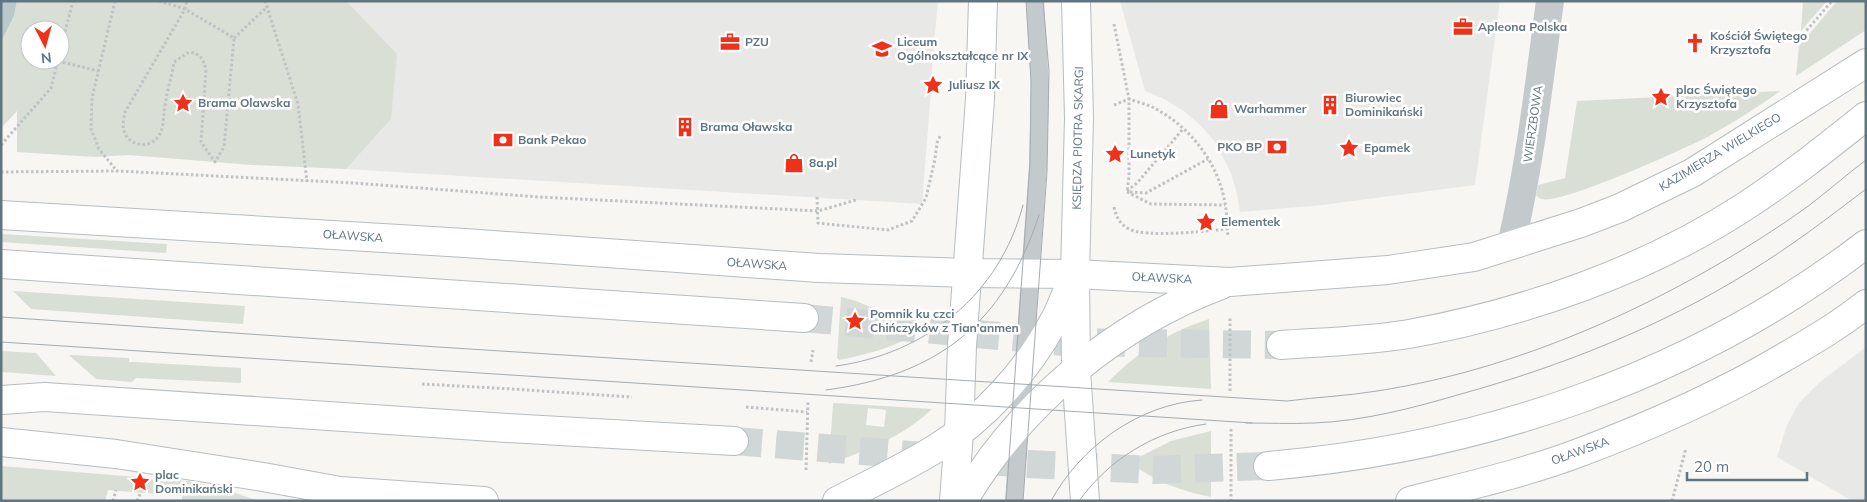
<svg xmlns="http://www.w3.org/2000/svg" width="1867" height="502" font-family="Mulish,sans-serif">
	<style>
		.built { fill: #e8e8e7 }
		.green { fill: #d9dfd4; fill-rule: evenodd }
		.water { fill: #b9c9cb }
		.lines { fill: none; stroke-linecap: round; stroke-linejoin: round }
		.secondary-tunnel { stroke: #d1d6d6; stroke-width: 28; stroke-dasharray: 28 14; stroke-linecap: butt }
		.secondary-casing { stroke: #b6bdc0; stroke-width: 30 }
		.path { stroke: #bfc2c4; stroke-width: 3; stroke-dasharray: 2.5 2.5; stroke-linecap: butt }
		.lane { stroke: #c4c9cc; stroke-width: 18 }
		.street { stroke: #c4c9cc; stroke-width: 28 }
		.secondary { stroke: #fff; stroke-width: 28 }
		.tram { stroke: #a4acb1; stroke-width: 1 }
		.labels { text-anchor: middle; stroke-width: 5; stroke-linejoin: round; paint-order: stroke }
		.poi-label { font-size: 12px; font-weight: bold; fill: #5f7681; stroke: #fff; text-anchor: start }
		.street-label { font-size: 12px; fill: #5f7681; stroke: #fff }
	</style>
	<rect width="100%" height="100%" fill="#f7f6f3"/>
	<g class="built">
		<path d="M 296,1 L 938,1 L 935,34 L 934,36 L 931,91 L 922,204 L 346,169 L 391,119 Z"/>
		<path d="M 1120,1 L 1500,1 L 1475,185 L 1322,205 L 1240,212 L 1237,194 L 1231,173 L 1215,142 L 1201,126 L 1184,111 L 1164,99 L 1145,91 Z"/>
		<path d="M 1866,347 L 1866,501 L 1852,501 L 1777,457 L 1787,425 L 1799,403 L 1820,382 Z"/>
	</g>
	<g class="green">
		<path d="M 17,1 L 346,1 L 397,54 L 391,119 L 346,169 L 252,165 L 129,155 L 95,157 L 17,152 L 17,111 L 1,128 L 1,42 L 14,16 ZM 30,30 L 60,30 L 60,60 L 30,60 Z"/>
		<path d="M 1803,1 L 1827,1 L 1801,31 Z"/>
		<path d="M 1837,1 L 1866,1 L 1866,30 L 1796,76 L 1799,46 Z"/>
		<path d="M 1780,91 C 1757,108 1734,122 1709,136 C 1687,148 1560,205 1542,199 C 1540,199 1537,196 1536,195 L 1538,185 L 1565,178 L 1577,101 Z"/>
		<path d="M 1,234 L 167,244 L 166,253 L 1,242 Z"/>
		<path d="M 13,291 L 245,306 L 243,324 L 31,309 Z"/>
		<path d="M 841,297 C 858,300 906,320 914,336 C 890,348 865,355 839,360 L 837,358 Z"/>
		<path d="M 1209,319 L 1211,389 L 1108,382 C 1139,351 1167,333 1209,319 Z"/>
		<path d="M 1,351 L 36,353 L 56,376 L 1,372 Z"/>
		<path d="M 69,355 L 129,358 L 129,362 L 134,362 L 241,368 L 241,383 L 136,378 L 132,382 L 96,379 Z"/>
		<path d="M 834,403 L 932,409 C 903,437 865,451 829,464 L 833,404 ZM 868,408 L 886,410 L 884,427 L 866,425 Z"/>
		<path d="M 1211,431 L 1211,497 C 1177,490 1157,482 1129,462 L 1171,441 Z"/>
		<path d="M 1,466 L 187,481 L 219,487 L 258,501 L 182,501 L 182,496 L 108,490 L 105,501 L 1,501 Z"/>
	</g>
	<path class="water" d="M 1,1 L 17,1 L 14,16 L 1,42 Z"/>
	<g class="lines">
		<g class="secondary-tunnel">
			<path d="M 804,318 L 1064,342 L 1281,345"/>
			<path d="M 734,441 L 1027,464 L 1155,470 L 1268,466"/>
		</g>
		<defs>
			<g id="secondary">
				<path d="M 1076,1 L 1079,118 L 1075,274 L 1076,370 L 1085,501"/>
				<path d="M 1,215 L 465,243 L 819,268 L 968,273 L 1075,274 L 1230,282 L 1388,270 L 1474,257 L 1581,223 L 1620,208 L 1692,173 L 1866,63"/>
				<path d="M 1,264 L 804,318"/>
				<path d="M 1281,345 C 1324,342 1367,341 1409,334 C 1525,313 1645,271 1744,207 C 1787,179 1826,148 1866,116"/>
				<path d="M 1,400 L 45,397 L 507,428 L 734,441"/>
				<path d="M 1,442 L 116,454 L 263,477 L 340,491 L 484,501"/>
				<path d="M 1268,466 C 1482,448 1694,376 1866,244"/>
				<path d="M 837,501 C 870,484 904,468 935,449 C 984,419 1027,371 1054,321 C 1061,309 1065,295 1071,283"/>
				<path d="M 954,501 L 959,432 L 962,346 L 980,99 L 983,1"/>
				<path d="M 963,501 C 1021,403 1115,325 1221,285"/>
				<path d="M 1410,501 C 1467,486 1526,473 1581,452 C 1650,426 1720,395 1783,358 C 1812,341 1840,325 1866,304"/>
			</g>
		</defs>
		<use href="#secondary" class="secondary-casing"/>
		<g class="path">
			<path d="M 115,1 L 92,98 L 91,129 L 99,149 L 117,171"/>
			<path d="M 159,1 L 185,9 L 234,38 L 224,147 L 215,162 L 201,142 L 206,69 C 203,58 200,54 189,52 L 174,62 C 172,75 168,87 166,100 C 163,111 165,128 158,137 C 148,150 128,145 124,131 C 122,125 124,118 125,112 L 185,9 L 187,1"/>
			<path d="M 265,1 L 298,104 L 307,182"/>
			<path d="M 1114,24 L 1129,99 L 1129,176 L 1127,192"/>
			<path d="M 234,38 L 268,6"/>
			<path d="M 1800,38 L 1832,1"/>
			<path d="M 60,51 L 73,1"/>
			<path d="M 58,61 L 98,71"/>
			<path d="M 1114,105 L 1129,99 C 1137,102 1147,104 1154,108 C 1189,126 1216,160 1224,198 C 1227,211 1227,224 1228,237"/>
			<path d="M 1,145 L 51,88 L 58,60"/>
			<path d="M 1,172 L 117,171 L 354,183 L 539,197 L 818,211 L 856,200"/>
			<path d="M 1127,191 L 1137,183 L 1183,129"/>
			<path d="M 1127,192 L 1151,204 L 1225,205"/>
			<path d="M 1130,192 L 1146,193 L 1208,159"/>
			<path d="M 817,197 L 818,223 L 888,230 L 912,221 L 926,198 L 935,159 L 937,143 L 941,134"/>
			<path d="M 1114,207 C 1116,217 1120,224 1129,229 C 1145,238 1207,231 1227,229"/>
			<path d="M 811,362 L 813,350"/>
			<path d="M 422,384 L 512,389 L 632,397"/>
			<path d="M 1230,391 L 1230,318"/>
			<path d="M 746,407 L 807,412"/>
			<path d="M 1231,429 L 1231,501"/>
			<path d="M 806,470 L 808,400"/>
			<path d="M 113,501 L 116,490"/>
			<path d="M 137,501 L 141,492"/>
			<path d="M 1672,501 L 1686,448"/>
		</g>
		<path class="lane" d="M 1014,501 L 1038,166 L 1040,85 L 1035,1"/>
		<path class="street" d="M 1511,245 C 1530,165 1539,83 1550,1"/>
		<use href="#secondary" class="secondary"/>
		<g class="tram">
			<path d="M 1,317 L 438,347 L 1287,401 C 1317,397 1347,396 1377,391 C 1528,368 1683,295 1807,207 C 1827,192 1846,175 1866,160"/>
			<path d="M 1,342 L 1252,423"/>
			<path d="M 836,366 C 926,354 1000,294 1023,205"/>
			<path d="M 826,390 C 939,375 1004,323 1039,215"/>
			<path d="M 1246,423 C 1268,423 1291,424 1314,423 C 1364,421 1413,408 1461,394 C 1562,366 1660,327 1749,272 C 1790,247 1828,218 1866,189"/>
			<path d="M 1006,501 L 1030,163 L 1031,81 L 1026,1"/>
			<path d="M 1023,501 L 1047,172 L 1049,71 L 1043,1"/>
			<path d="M 1051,501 C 1080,447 1139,404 1202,400"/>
			<path d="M 1079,501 C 1109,459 1155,431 1206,424"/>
		</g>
	</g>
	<defs>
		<symbol id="office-bare" viewBox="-9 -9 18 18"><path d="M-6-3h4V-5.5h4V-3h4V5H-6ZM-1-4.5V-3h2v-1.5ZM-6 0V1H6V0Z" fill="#f0311a" stroke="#fff" stroke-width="2.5" paint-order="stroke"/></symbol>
		<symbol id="church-bare" viewBox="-9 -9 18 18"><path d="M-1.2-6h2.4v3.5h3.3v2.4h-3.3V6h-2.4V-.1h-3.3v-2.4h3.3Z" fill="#f0311a" stroke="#fff" stroke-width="2.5" paint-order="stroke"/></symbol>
		<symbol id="school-bare" viewBox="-9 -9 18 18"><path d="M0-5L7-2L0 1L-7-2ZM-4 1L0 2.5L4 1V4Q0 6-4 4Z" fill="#f0311a" stroke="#fff" stroke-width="2.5" paint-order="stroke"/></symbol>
		<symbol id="sight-bare" viewBox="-9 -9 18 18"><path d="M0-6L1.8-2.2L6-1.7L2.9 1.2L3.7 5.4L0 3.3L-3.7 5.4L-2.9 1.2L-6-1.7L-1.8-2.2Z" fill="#f0311a" stroke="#fff" stroke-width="2.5" paint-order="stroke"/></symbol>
		<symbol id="building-bare" viewBox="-9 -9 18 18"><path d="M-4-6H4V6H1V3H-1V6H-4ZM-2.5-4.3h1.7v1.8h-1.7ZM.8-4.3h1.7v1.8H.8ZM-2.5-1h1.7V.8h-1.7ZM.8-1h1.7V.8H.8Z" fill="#f0311a" stroke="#fff" stroke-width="2.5" paint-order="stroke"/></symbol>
		<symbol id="shop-bare" viewBox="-9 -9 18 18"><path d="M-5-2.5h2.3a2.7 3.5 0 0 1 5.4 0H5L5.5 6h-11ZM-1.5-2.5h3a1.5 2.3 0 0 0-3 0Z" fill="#f0311a" stroke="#fff" stroke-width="2.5" paint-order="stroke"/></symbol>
		<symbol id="bank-bare" viewBox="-9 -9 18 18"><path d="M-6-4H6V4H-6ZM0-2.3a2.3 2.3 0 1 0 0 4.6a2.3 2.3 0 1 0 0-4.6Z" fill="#f0311a" stroke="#fff" stroke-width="2.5" paint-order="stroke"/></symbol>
	</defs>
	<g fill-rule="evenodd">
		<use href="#office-bare" x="1449" y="13" width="28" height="28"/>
		<use href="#office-bare" x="716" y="28" width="28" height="28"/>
		<use href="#church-bare" x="1681" y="29" width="28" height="28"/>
		<use href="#school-bare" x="868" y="35" width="28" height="28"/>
		<use href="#sight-bare" x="919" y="71" width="28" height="28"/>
		<use href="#sight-bare" x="1647" y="83" width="28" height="28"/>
		<use href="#sight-bare" x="169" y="89" width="28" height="28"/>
		<use href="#building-bare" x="1316" y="91" width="28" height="28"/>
		<use href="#shop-bare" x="1205" y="95" width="28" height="28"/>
		<use href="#building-bare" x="671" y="113" width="28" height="28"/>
		<use href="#bank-bare" x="489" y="126" width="28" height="28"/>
		<use href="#bank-bare" x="1263" y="133" width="28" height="28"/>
		<use href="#sight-bare" x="1335" y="134" width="28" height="28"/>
		<use href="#sight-bare" x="1101" y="140" width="28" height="28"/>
		<use href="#shop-bare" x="780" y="149" width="28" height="28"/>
		<use href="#sight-bare" x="1192" y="208" width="28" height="28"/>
		<use href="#sight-bare" x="841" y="307" width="28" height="28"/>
		<use href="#sight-bare" x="126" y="468" width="28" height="28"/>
	</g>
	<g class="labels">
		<g class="poi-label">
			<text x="1478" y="31">Apleona Polska</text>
			<text x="1710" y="40">Kościół Świętego<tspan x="1710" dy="14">Krzysztofa</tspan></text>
			<text x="745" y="46">PZU</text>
			<text x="897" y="46">Liceum<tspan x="897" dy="14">Ogólnokształcące nr IX</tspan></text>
			<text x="948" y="89">Juliusz IX</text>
			<text x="1676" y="94">plac Świętego<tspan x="1676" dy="14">Krzysztofa</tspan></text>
			<text x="1345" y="102">Biurowiec<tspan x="1345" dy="14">Dominikański</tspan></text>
			<text x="198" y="107">Brama Olawska</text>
			<text x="1234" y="113">Warhammer</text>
			<text x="700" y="131">Brama Oławska</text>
			<text x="518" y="144">Bank Pekao</text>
			<text x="1262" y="151" text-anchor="end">PKO BP</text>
			<text x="1364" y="152">Epamek</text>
			<text x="1130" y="158">Lunetyk</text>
			<text x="809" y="167">8a.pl</text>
			<text x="1221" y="226">Elementek</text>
			<text x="870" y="318">Pomnik ku czci<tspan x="870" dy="14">Chińczyków z Tian’anmen</tspan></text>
			<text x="155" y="479">plac<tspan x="155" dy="14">Dominikański</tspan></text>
		</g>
		<g class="street-label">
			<text transform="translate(1533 124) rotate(-82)" y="4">WIERZBOWA</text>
			<text transform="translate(1078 138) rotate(-89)" y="4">KSIĘDZA PIOTRA SKARGI</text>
			<text transform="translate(1720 152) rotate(-31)" y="4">KAZIMIERZA WIELKIEGO</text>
			<text transform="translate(353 236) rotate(4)" y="4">OŁAWSKA</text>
			<text transform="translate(757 264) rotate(4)" y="4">OŁAWSKA</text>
			<text transform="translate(1162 278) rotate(3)" y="4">OŁAWSKA</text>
			<text transform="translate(1580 451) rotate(-20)" y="4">OŁAWSKA</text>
		</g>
	</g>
	<rect width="1867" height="502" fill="none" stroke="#5f7681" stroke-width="5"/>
	<g transform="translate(45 45) rotate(174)"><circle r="24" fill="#ffffff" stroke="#bfc8cd"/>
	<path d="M0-4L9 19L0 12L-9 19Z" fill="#f0311a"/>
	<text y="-8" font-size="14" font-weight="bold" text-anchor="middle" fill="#5f7681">N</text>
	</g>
	<path d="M1687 472v8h120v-8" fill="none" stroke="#5f7681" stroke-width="2.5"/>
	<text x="1694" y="472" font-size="15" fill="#5f7681" stroke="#ffffff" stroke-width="4" paint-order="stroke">20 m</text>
</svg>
